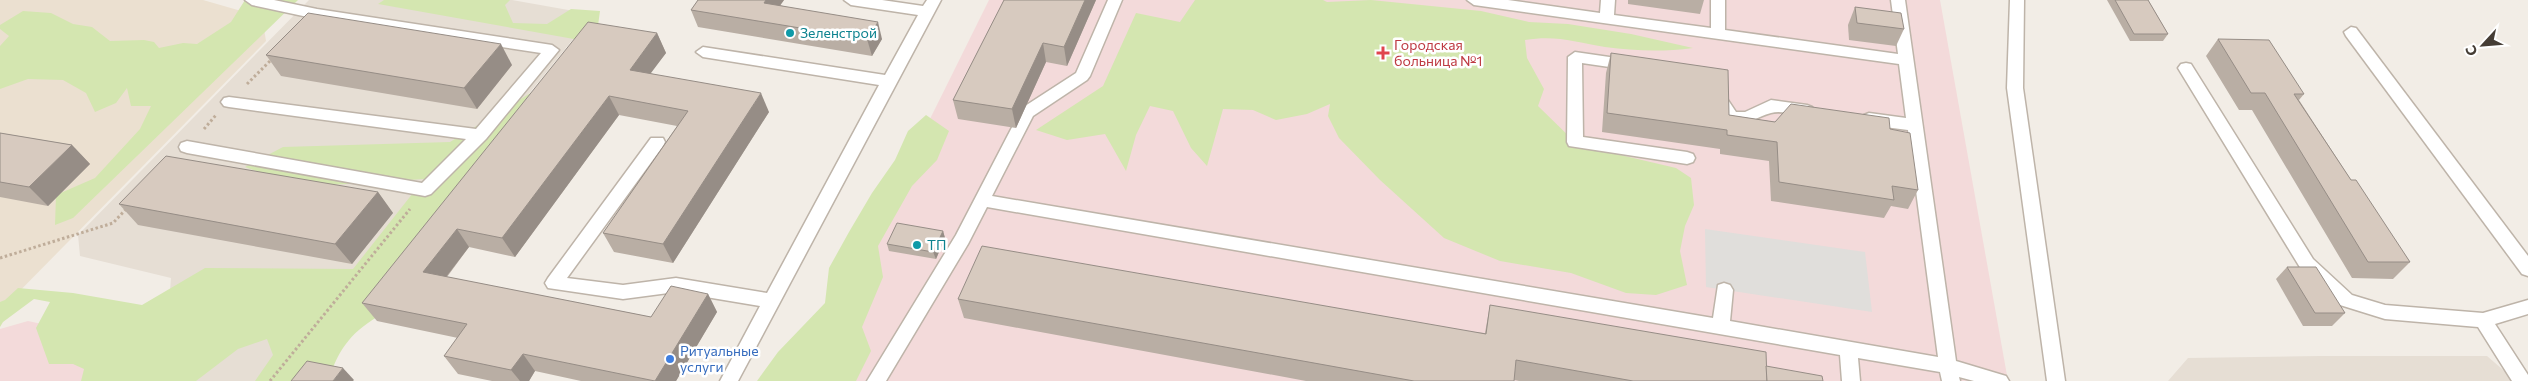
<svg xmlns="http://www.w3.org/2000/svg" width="2528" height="381" font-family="Commissioner,sans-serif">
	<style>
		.residential { fill: #e6ded4 }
		.education { fill: #ebe0d0 }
		.medical { fill: #f3dada }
		.green { fill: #d4e6b0 }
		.parking { fill: #e0dedb }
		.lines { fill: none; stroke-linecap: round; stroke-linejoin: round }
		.service-casing { stroke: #beb4a9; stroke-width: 3 }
		.path { stroke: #bfad9a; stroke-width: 3; stroke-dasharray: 2.5 2.5; stroke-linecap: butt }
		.service { fill: #fff; fill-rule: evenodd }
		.wall { fill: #b9aea4 }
		.shaded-wall { fill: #968d86 }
		.building { fill: #d7cabf; stroke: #968d86 }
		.culture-dot { fill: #0f9aa8; stroke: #fff; stroke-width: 2 }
		.health-dot { fill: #e0444e; stroke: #fff; stroke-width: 2 }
		.shop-dot { fill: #3f7fe0; stroke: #fff; stroke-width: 2 }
		.labels { text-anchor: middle; stroke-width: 5; stroke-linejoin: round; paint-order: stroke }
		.culture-label { font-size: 14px; fill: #0d838f; stroke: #fff; text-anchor: start }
		.health-label { font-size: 14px; fill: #be3a42; stroke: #fff; text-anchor: start }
		.shop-label { font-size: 14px; fill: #366cbe; stroke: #fff; text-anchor: start }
	</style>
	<rect width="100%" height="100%" fill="#f2ede6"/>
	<g class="residential">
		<path d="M 309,0 L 512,0 L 574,11 L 574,38 L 296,381 L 163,381 L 171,278 L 80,256 L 78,235 Z"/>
		<path d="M 2319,356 L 2487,356 L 2516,381 L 2168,381 L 2188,358 Z"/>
	</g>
	<path class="education" d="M 0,0 L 203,0 L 262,17 L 266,41 L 0,311 Z"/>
	<g class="medical">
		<path d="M 989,0 L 1940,0 L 2008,381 L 800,381 Z"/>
		<path d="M 28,321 L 152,348 L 158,381 L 0,381 L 0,329 Z"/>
	</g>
	<g class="green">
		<path d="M 245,0 L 298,0 L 73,218 L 55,225 L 56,195 L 95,178 L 140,129 L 151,106 L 131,106 L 127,88 L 116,103 L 95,112 L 86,93 L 63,80 L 28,79 L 0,89 L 0,46 L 9,36 L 0,29 L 0,25 L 23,11 L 51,13 L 73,24 L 92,27 L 110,41 L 144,40 L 154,42 L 159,48 L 183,43 L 197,44 L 231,22 Z"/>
		<path d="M 384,0 L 510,0 L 505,5 L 513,23 L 547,24 L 571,9 L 600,11 L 596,40 L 377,317 C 349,334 338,351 328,381 L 255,381 L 273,355 L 267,339 L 238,349 L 196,381 L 81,381 L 84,369 L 73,364 L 49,364 L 36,328 L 50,302 L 34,299 L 3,322 L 0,327 L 0,302 L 5,300 L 18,288 L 73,293 L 142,305 L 205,268 L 353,269 L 424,179 L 299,187 L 245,167 L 283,147 L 450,142 L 537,89 L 585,41 L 378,4 Z"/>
		<path d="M 1195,0 L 1323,0 L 1327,2 L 1371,0 L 1481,11 L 1529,22 L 1568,24 L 1631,34 L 1693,48 C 1663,52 1635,51 1605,47 C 1574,42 1557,35 1525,40 L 1527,58 L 1544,89 L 1538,106 L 1578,145 L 1676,168 L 1691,178 L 1694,205 L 1685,226 L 1680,251 L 1687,285 L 1656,295 L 1626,293 L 1571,273 L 1500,261 L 1444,238 L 1380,180 L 1339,138 L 1328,116 L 1330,104 L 1307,114 L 1276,120 L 1253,110 L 1223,109 L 1207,166 L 1191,148 L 1173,111 L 1150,106 L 1136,135 L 1126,171 L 1105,134 L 1067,140 L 1036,130 L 1103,86 L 1136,13 L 1180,22 Z"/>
		<path d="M 926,115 L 949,131 L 937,160 L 912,186 L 878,246 L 883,277 L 862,327 L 871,351 L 856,381 L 757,381 L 778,352 L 825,303 L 829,268 L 849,232 L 872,193 L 895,160 L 908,131 Z"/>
	</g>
	<path class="parking" d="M 1705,229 L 1865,252 L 1872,312 L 1706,287 Z"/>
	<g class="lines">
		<defs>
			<g id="service">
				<path d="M 245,0 L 274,0 L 317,9 L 552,45 L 559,50 L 486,139 L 431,194 L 425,196 L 187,153 L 181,151 L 179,147 L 181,143 L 187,141 L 422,183 L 466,139 L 229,107 L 224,106 L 221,102 L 224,98 L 229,97 L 476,129 L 541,53 L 317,19 L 252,5 Z"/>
				<path d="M 844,0 L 882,0 L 923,6 L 927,0 L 941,0 L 738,381 L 720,381 L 760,306 L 676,292 L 623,299 L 548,288 L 545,283 L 548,278 L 651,138 L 663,138 L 665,142 L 663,146 L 567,278 L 623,285 L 676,278 L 767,293 L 879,85 L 703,57 L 696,52 L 703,47 L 885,75 L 918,15 L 851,5 Z"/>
				<path d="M 1108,0 L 1122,0 L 1090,76 L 1087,80 L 1033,116 L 992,196 L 1713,318 L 1718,285 L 1724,283 L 1730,285 L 1733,290 L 1730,321 L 1938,357 L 1908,130 L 1869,125 L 1864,123 L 1861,119 L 1864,115 L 1869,113 L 1906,118 L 1899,64 L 1474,5 L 1467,0 L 1508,0 L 1600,13 L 1601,0 L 1615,0 L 1614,15 L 1711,28 L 1711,0 L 1725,0 L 1725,30 L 1898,54 L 1891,0 L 1905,0 L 1956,361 L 2006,376 L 2009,381 L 1974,381 L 1959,377 L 1960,381 L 1942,381 L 1940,372 L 1858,358 L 1860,381 L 1842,381 L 1840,355 L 987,207 L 968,244 L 886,381 L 867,381 L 956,235 L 1022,108 L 1076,73 Z"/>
				<path d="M 2010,0 L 2024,0 L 2023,88 L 2065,381 L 2047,381 L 2007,88 Z"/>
				<path d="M 2351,27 L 2356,28 L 2528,256 L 2528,276 L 2522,274 L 2346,36 L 2344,32 Z"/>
				<path d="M 1575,52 L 1630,60 L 1635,61 L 1637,65 L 1635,69 L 1630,70 L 1582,63 L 1583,137 L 1687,152 L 1693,154 L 1695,158 L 1693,162 L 1687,164 L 1569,146 L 1567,142 L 1568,57 Z"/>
				<path d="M 2186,63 L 2191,64 L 2313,259 L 2352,295 L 2385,305 L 2483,313 L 2528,300 L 2528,314 L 2495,324 L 2528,375 L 2528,381 L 2512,381 L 2478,327 L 2385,319 L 2340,305 L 2301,269 L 2178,68 L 2181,64 Z"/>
				<path d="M 1717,90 L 1722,91 L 1736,112 L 1745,112 L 1771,100 L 1807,105 L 1812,107 L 1815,111 L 1812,115 L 1807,117 C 1797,115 1781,110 1771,113 C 1752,118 1748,128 1726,121 L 1709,95 L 1712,91 Z"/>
			</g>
		</defs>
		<use href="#service" class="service-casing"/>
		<g class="path">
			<path d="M 247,84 L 272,59"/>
			<path d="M 204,129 L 216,115"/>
			<path d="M 0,258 L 113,223 L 128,207"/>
			<path d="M 270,381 L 410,209"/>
		</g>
		<use href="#service" class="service"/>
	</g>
	<g class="wall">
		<path d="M 698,0 L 784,0 L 780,5 L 882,39 L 872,56 L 698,27 L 691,10 Z"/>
		<path d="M 1004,0 L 1096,0 L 1067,66 L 1046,62 L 1016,128 L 958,119 L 953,100 Z"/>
		<path d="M 1628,0 L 1704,0 L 1700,14 L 1628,4 Z"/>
		<path d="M 2107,0 L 2148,0 L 2168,34 L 2163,41 L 2130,41 Z"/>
		<path d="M 1855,7 L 1904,29 L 1896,46 L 1849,40 L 1848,25 Z"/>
		<path d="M 657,33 L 666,53 L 650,73 L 769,112 L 673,263 L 614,252 L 603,233 L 677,126 L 619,115 L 515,257 L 469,247 L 447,277 L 651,317 L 708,294 L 717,312 L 676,381 L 581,381 L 535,371 L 529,381 L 492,381 L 458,374 L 444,356 L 458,338 L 377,321 L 362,303 Z"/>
		<path d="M 2218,39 L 2304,94 L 2299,100 L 2351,180 L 2410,262 L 2393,279 L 2352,278 L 2252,110 L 2239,110 L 2206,56 Z"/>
		<path d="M 1611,53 L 1729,115 L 1775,122 L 1918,190 L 1908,209 L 1891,206 L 1884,218 L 1771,201 L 1769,161 L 1720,154 L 1720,149 L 1602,132 L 1606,73 Z"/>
		<path d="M 266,55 L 512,65 L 477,109 L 281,76 Z"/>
		<path d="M 0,133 L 72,145 L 90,164 L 48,206 L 0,197 Z"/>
		<path d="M 378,192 L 393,213 L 352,264 L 138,225 L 119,204 Z"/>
		<path d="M 943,231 L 945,238 L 936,259 L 889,251 L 887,244 Z"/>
		<path d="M 2287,267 L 2345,313 L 2332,326 L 2303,326 L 2276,279 Z"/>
		<path d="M 958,299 L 1485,333 L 1490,305 L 1766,366 L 1823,381 L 1519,381 L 1514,380 L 1514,381 L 1306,381 L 964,318 Z"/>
	</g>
	<g class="shaded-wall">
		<path d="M 766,0 L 784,0 L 770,20 L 764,3 Z"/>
		<path d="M 1085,0 L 1096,0 L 1067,66 L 1064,47 Z"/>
		<path d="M 878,22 L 882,39 L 872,56 L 867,39 Z"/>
		<path d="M 657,33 L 666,53 L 639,89 L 630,70 Z"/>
		<path d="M 1043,43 L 1046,62 L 1016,128 L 1012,109 Z"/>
		<path d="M 501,44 L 512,65 L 477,109 L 464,88 Z"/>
		<path d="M 761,93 L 769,112 L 673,263 L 663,244 Z"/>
		<path d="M 609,96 L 619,115 L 515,257 L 502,238 Z"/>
		<path d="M 72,145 L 90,164 L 48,206 L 29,187 Z"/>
		<path d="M 378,192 L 393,213 L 352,264 L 335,244 Z"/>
		<path d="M 457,229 L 469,247 L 436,290 L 423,272 Z"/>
		<path d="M 943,231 L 945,238 L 936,259 L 933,252 Z"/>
		<path d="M 708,294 L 717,312 L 676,381 L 655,381 Z"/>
		<path d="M 523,354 L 535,371 L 529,381 L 520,381 L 511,370 Z"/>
		<path d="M 343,368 L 354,380 L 353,381 L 333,381 Z"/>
	</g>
	<g class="building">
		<path d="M 698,0 L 766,0 L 764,3 L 878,22 L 867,39 L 691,10 Z"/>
		<path d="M 1004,0 L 1085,0 L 1064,47 L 1043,43 L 1012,109 L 953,100 Z"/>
		<path d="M 2115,0 L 2148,0 L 2168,34 L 2134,34 Z"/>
		<path d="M 1855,7 L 1901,13 L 1904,29 L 1857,23 Z"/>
		<path d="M 308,13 L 501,44 L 464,88 L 266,55 Z"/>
		<path d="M 588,22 L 657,33 L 630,70 L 761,93 L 663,244 L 603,233 L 688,111 L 609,96 L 502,238 L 457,229 L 423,272 L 651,317 L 671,286 L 708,294 L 655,381 L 523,354 L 511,370 L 444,356 L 467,324 L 362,303 Z"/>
		<path d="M 2218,39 L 2269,40 L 2304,94 L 2294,94 L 2351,180 L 2356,180 L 2410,262 L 2368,262 L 2265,93 L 2251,93 Z"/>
		<path d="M 1611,53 L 1728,70 L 1729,115 L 1775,122 L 1791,104 L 1889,118 L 1890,129 L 1910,133 L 1918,190 L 1892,186 L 1894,200 L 1779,182 L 1777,142 L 1727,135 L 1727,130 L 1607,113 Z"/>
		<path d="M 0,133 L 72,145 L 29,187 L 0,182 Z"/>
		<path d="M 166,156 L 378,192 L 335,244 L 119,204 Z"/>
		<path d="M 897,223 L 943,231 L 933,252 L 887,244 Z"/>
		<path d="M 982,246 L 1486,334 L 1490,305 L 1766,352 L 1767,381 L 1633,381 L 1516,360 L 1514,381 L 1414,381 L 958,299 Z"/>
		<path d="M 2287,267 L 2316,267 L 2345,313 L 2315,313 Z"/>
		<path d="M 307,361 L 343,368 L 333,381 L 291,381 Z"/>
		<path d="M 1766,366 L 1822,376 L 1823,381 L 1767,381 Z"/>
	</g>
	<g class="culture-dot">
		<circle cx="790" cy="33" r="5"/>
		<circle cx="917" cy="245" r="5"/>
	</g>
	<path class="health-dot" d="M1380.5 45.5h5v5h5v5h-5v5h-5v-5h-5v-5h5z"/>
	<circle class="shop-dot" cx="670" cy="359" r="5"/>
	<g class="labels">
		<g class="culture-label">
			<text x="800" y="38">Зеленстрой</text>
			<text x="927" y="250">ТП</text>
		</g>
		<g class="health-label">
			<text x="1394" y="50">Городская<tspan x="1394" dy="16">больница №1</tspan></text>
		</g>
		<g class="shop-label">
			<text x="680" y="356">Ритуальные<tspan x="680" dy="16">услуги</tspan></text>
		</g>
	</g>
	<g transform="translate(2483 45) rotate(244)" stroke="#ffffff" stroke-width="4" paint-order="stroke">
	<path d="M0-4L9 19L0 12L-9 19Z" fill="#453d35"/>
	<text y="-8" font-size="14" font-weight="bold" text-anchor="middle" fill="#453d35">С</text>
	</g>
</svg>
